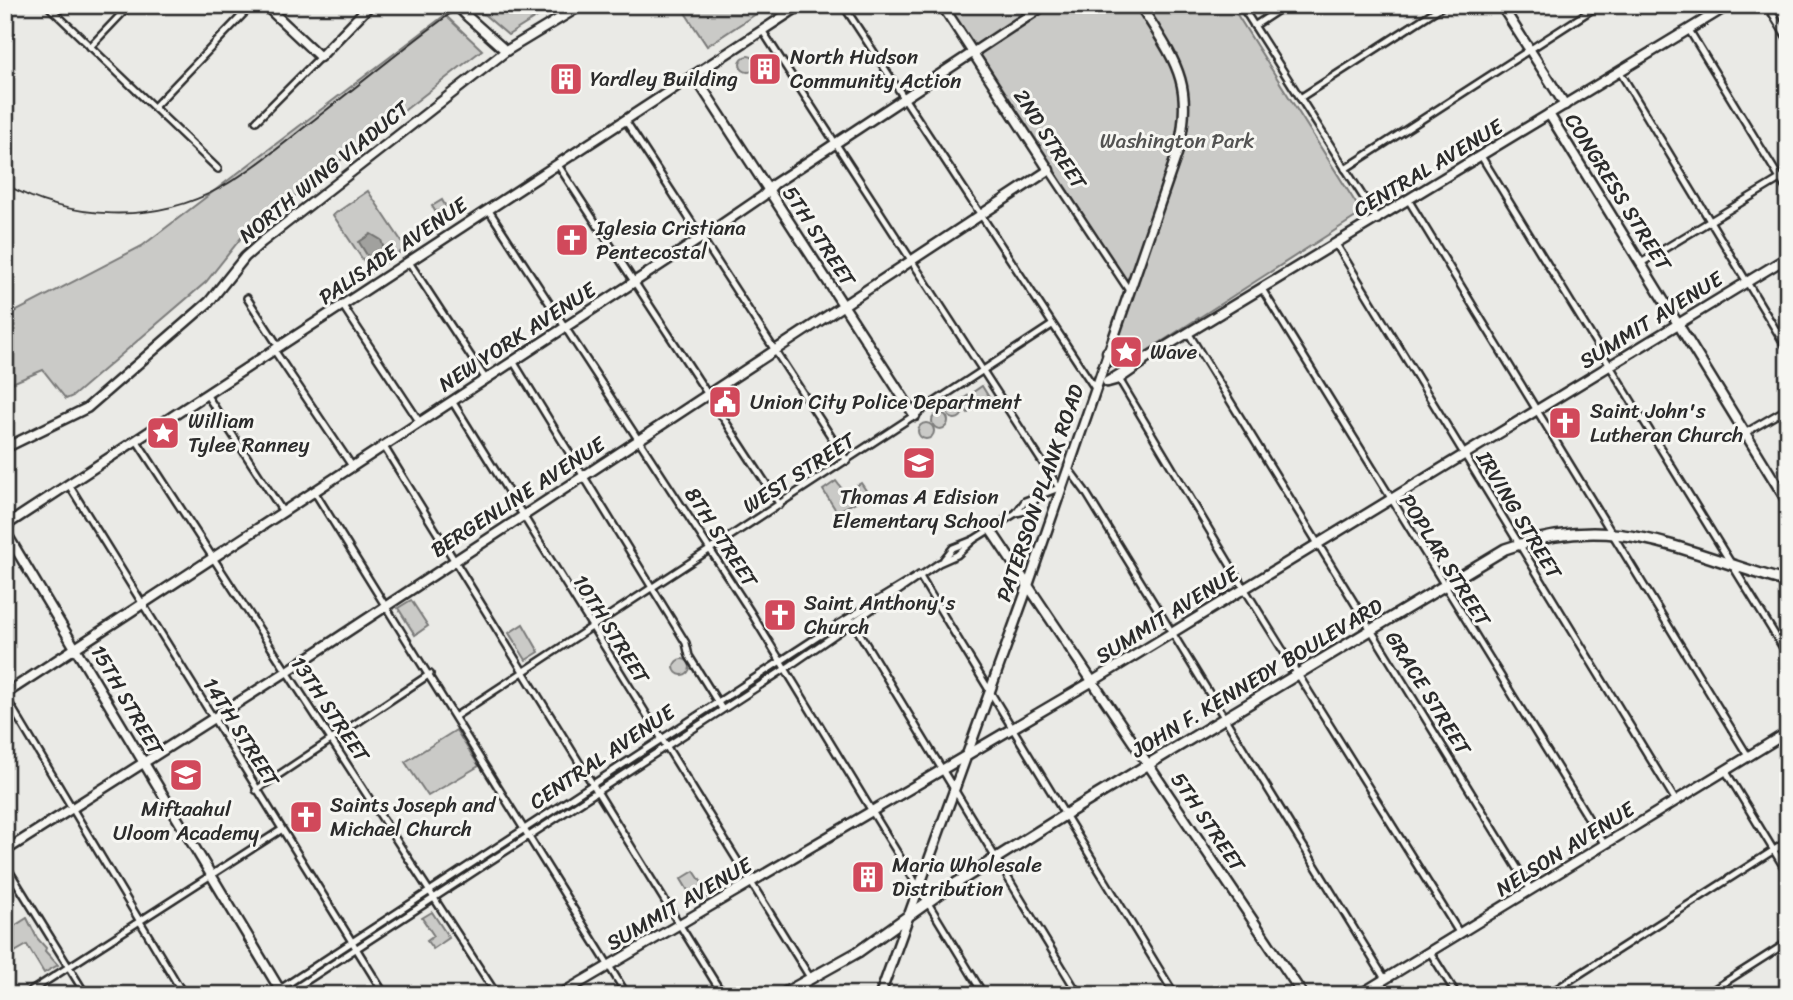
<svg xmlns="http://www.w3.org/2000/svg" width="1793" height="1000" font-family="Sriracha,sans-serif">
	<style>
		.green { fill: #cacac7; stroke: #7a7a79; stroke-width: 2 }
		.water { fill: #a1a19e; stroke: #727270; stroke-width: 2 }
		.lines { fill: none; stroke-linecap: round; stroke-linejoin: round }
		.street-casing { stroke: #2b2b2b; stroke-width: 10 }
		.secondary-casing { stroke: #2b2b2b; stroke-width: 13 }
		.primary-casing { stroke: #2b2b2b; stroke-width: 14 }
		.street { stroke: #f6f6f2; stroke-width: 5 }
		.secondary { stroke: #f6f6f2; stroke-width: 8 }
		.primary { stroke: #f6f6f2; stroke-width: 9 }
		.tram { stroke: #2b2b2b; stroke-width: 2 }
		.secondary-bridge-casing { stroke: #2b2b2b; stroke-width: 13; stroke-linecap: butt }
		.secondary-bridge { stroke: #f6f6f2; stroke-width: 8 }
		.labels { text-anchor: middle; stroke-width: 6; stroke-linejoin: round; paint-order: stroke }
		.poi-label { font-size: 21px; fill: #2b2b2b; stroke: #f6f6f2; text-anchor: start }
		.street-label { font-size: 21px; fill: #2b2b2b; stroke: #f6f6f2 }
		.park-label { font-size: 21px; fill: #535352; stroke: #f6f6f2 }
	</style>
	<rect width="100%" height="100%" fill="#eaeae6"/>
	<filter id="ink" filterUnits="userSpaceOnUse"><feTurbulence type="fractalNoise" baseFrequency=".0143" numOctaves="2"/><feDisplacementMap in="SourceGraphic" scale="14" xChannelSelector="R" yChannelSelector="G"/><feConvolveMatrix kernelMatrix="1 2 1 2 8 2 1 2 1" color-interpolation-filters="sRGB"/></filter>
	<g filter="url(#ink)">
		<g class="green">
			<path d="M 486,5 L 556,5 L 508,35 L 479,10 Z"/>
			<path d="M 680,5 L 768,5 L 768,6 L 707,46 Z"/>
			<path d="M 947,5 L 1134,5 L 1136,9 L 1142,5 L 1231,5 L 1362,213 L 1130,362 L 1117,359 L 1114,350 L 1132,290 Z"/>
			<path d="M 445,15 L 482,50 L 241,238 L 206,282 L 73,396 L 66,399 L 43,370 L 5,386 L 5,317 L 142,246 Z"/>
			<circle cx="748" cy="64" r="8"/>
			<path d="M 368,191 L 406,248 L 371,272 L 333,215 Z"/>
			<path d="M 442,200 L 452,217 L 443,224 L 432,206 Z"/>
			<path d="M 982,386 L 990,399 L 968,413 L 960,401 Z"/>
			<circle cx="955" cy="411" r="8"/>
			<circle cx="940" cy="421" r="8"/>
			<circle cx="926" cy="431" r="8"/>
			<path d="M 836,481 L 851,501 L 846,492 L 861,483 L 869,495 L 837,512 L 823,490 Z"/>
			<path d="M 411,600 L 428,626 L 415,635 L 398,608 Z"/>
			<path d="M 523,624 L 539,652 L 526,660 L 509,633 Z"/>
			<circle cx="682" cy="667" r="8"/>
			<path d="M 456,730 L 479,766 L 428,796 L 405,762 Z"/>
			<path d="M 694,871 L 710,895 L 696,904 L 681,879 Z"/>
			<path d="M 432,912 L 449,938 L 433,949 L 427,941 L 434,936 L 422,918 Z"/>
			<path d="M 27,918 L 37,938 L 46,948 L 45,951 L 58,965 L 44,973 L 27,945 L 13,953 L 5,941 L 5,932 Z"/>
		</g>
		<path class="water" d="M 371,234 L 381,240 L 386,255 L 373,265 L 359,242 Z"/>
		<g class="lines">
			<defs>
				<g id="street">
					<path d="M 47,5 L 218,169"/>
					<path d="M 843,5 L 1094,387"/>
					<path d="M 1241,5 L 1378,220"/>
					<path d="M 1767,5 L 1788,39"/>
					<path d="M 5,8 L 7,5"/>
					<path d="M 1254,26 L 1286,5"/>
					<path d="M 762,30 L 1059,488 L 1025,501 L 1016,513"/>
					<path d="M 1689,30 L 1788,192"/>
					<path d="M 90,47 L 130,5"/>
					<path d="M 1620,72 L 1788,350"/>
					<path d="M 1300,98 L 1444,5"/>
					<path d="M 154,107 L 252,5"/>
					<path d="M 625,120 L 847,461"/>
					<path d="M 256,121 L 320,57"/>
					<path d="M 1481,156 L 1788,656"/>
					<path d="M 558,165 L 780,505"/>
					<path d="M 1345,169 L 1599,5"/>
					<path d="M 1049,170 L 1130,292"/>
					<path d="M 1409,201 L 1748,756"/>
					<path d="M 488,209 L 750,611 L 984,995"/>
					<path d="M 1336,244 L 1676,801"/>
					<path d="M 409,262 L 485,378"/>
					<path d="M 1641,263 L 1788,174"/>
					<path d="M 1262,289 L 1605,845"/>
					<path d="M 247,298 L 279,347"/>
					<path d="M 343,306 L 419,421"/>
					<path d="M 1189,334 L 1531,890"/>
					<path d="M 274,350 L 352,466"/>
					<path d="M 513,361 L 686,643 L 689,656 L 722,709"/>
					<path d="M 1119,379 L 1244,588 L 1460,934"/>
					<path d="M 206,394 L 283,512"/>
					<path d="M 452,401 L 811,979"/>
					<path d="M 1745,433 L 1788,408"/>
					<path d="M 137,441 L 497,995"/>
					<path d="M 383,445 L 723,995"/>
					<path d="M 1068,468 L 1085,491 L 1385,979"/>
					<path d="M 69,485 L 385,995"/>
					<path d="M 314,491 L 627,995"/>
					<path d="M 944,559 L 953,548 L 973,540 L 1016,513 L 1025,511 L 1036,499"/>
					<path d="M 919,575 L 1175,995"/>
					<path d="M 852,621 L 1079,995"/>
					<path d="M 5,696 L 184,995"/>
					<path d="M 456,716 L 1052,325"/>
					<path d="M 1725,770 L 1788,874"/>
					<path d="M 256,790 L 430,674"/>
					<path d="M 5,864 L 86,995"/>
					<path d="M 1430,952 L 1457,995"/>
					<path d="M 25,995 L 281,830"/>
					<path d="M 271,995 L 819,636 L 916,577"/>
					<path d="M 285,995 L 791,665 L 939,563 L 957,555 L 973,540"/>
					<path d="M 1547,995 L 1788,841"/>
					<path d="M 1705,995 L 1788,942"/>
				</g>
				<g id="secondary">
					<path d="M 265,5 L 320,57 L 370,5"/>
					<path d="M 1501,5 L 1565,105"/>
					<path d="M 468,17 L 506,51"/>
					<path d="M 694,75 L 915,416"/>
					<path d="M 1549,114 L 1788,503"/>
					<path d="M 1107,352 L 1114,361 L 1129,366"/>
					<path d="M 1107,382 L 1729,5"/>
					<path d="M 1108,382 L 1119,379 L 1142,363"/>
					<path d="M 5,448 L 87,408 L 209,302 L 245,257 L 262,242 L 506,51 L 582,5"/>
					<path d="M 5,526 L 801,5"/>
					<path d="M 990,529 L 1303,995"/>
					<path d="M 5,531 L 283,995"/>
					<path d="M 5,694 L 709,233 L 763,196 L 774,184 L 1045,5"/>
					<path d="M 5,851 L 286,672 L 1049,170 L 942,5"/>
					<path d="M 559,995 L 1093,681 L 1788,257"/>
					<path d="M 880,995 L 1024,597 L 1178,151 C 1195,83 1175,61 1140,5"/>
					<path d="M 1359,995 L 1788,732"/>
				</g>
				<path id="primary" d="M 781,995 L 858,952 L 939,894 L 1071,811 L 1505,549 C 1618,509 1682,553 1788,582"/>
			</defs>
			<use href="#street" class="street-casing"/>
			<use href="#secondary" class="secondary-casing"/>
			<use href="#primary" class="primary-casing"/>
			<use href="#street" class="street"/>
			<use href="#secondary" class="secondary"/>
			<use href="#primary" class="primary"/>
			<path class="tram" d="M 5,184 C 69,221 155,224 220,188 C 254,169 284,143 315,119 C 364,81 412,41 462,5"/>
			<defs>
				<path id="secondary-bridge" d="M 456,5 L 468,17"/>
			</defs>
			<use href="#secondary-bridge" class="secondary-bridge-casing"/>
			<use href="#secondary-bridge" class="secondary-bridge"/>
		</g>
	</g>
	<defs>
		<symbol id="building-square" viewBox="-11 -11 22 22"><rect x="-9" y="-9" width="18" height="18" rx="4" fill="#d1495b" stroke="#f6f6f2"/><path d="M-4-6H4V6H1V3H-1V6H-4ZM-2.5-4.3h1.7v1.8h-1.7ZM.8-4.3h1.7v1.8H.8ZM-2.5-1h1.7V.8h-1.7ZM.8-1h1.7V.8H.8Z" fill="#fff"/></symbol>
		<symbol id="church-square" viewBox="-11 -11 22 22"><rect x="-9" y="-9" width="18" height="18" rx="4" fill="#d1495b" stroke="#f6f6f2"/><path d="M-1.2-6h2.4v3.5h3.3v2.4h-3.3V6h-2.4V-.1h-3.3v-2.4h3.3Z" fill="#fff"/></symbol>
		<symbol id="sight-square" viewBox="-11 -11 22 22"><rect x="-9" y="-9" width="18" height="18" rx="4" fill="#d1495b" stroke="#f6f6f2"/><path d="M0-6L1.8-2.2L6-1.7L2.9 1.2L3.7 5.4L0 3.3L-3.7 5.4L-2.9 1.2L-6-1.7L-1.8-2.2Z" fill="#fff"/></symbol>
		<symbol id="civic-square" viewBox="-11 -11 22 22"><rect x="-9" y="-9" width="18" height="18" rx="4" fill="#d1495b" stroke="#f6f6f2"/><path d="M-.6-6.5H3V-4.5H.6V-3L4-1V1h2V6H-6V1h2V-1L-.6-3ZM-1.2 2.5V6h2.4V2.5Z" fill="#fff"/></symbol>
		<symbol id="school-square" viewBox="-11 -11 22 22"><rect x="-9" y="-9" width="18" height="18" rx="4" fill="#d1495b" stroke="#f6f6f2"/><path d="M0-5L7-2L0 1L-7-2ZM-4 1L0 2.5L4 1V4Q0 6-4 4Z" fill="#fff"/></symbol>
	</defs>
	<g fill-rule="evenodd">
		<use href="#building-square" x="746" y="50" width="38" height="38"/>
		<use href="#building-square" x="547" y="60" width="38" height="38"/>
		<use href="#church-square" x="553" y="221" width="38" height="38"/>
		<use href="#sight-square" x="1107" y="333" width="38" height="38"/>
		<use href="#civic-square" x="706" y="383" width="38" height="38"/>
		<use href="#church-square" x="1546" y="404" width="38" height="38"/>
		<use href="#sight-square" x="144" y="414" width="38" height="38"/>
		<use href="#school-square" x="900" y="444" width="38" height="38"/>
		<use href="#church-square" x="761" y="596" width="38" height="38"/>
		<use href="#school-square" x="167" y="756" width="38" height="38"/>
		<use href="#church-square" x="287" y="798" width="38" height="38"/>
		<use href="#building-square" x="849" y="858" width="38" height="38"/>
	</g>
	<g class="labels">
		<g class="poi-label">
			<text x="790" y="64">North Hudson<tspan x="790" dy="24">Community Action</tspan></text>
			<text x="590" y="86">Yardley Building</text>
			<text x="596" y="235">Iglesia Cristiana<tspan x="596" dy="24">Pentecostal</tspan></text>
			<text x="1150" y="359">Wave</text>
			<text x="750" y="409">Union City Police Department</text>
			<text x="1590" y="418">Saint John's<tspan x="1590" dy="24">Lutheran Church</tspan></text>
			<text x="188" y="428">William<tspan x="188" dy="24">Tylee Ranney</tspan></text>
			<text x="919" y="504" text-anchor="middle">Thomas A Edision<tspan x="919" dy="24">Elementary School</tspan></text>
			<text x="804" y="610">Saint Anthony's<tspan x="804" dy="24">Church</tspan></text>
			<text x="330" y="812">Saints Joseph and<tspan x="330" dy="24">Michael Church</tspan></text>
			<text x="186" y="816" text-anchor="middle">Miftaahul<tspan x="186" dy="24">Uloom Academy</tspan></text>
			<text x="892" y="872">Maria Wholesale<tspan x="892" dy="24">Distribution</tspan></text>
		</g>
		<g class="street-label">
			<text transform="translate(1050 139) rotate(57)" y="7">2ND STREET</text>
			<text transform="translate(1428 168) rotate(-31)" y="7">CENTRAL AVENUE</text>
			<text transform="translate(324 172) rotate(-39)" y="7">NORTH WING VIADUCT</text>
			<text transform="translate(1618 192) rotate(58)" y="7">CONGRESS STREET</text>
			<text transform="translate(819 236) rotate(57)" y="7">5TH STREET</text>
			<text transform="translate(393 251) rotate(-34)" y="7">PALISADE AVENUE</text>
			<text transform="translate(1651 320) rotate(-32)" y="7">SUMMIT AVENUE</text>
			<text transform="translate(517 337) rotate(-33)" y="7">NEW YORK AVENUE</text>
			<text transform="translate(799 473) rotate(-33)" y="7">WEST STREET</text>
			<text transform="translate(1040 493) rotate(-71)" y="7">PATERSON PLANK ROAD</text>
			<text transform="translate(518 497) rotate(-33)" y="7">BERGENLINE AVENUE</text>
			<text transform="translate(1519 515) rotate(59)" y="7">IRVING STREET</text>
			<text transform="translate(721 537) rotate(57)" y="7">8TH STREET</text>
			<text transform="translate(1445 560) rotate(58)" y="7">POPLAR STREET</text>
			<text transform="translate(1167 615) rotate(-32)" y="7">SUMMIT AVENUE</text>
			<text transform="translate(611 629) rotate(58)" y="7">10TH STREET</text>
			<text transform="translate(1257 678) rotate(-31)" y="7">JOHN F. KENNEDY BOULEVARD</text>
			<text transform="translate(1428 693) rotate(58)" y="7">GRACE STREET</text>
			<text transform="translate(127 700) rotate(60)" y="7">15TH STREET</text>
			<text transform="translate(330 709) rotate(56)" y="7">13TH STREET</text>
			<text transform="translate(241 732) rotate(58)" y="7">14TH STREET</text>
			<text transform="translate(602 757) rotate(-34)" y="7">CENTRAL AVENUE</text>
			<text transform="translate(1208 822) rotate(56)" y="7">5TH STREET</text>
			<text transform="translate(1565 849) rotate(-32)" y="7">NELSON AVENUE</text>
			<text transform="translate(679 904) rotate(-30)" y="7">SUMMIT AVENUE</text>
		</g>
		<g class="park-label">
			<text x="1177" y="148">Washington Park</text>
		</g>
	</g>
	<rect width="1793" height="1000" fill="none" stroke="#f6f6f2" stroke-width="28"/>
	<rect x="14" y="14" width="1765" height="972" fill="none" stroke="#2b2b2b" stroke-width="2.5" filter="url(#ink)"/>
</svg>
